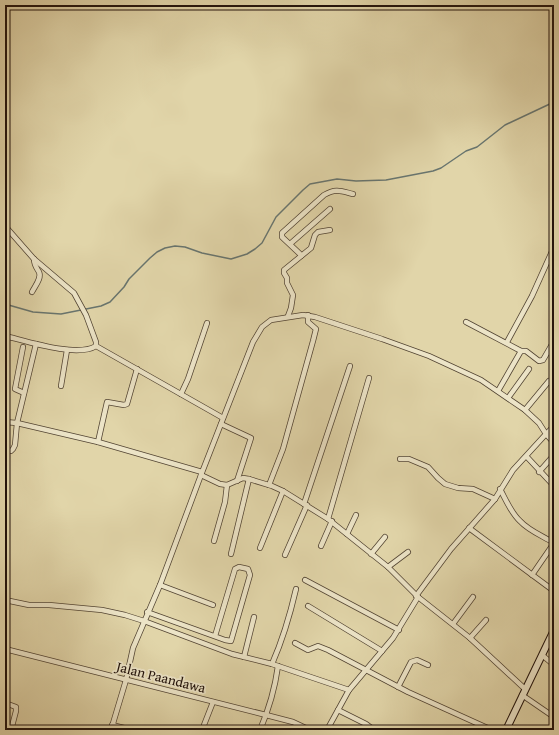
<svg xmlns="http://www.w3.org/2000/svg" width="559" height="735" font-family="'Gentium Book Plus',serif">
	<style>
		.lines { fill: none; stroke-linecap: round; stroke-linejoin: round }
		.stream { stroke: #68756f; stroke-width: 1.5 }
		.street-casing { stroke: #524433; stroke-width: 6 }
		.secondary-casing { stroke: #22130c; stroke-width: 8 }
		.street { stroke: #ece4c7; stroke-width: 4.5 }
		.secondary { stroke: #ece4c7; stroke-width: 6 }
		.labels { text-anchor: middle; stroke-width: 3.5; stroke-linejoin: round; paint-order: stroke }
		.street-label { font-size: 14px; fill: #22130c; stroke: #ece4c7 }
	</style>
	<rect width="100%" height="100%" fill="#e1d5a9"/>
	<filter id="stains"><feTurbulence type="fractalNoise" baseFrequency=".005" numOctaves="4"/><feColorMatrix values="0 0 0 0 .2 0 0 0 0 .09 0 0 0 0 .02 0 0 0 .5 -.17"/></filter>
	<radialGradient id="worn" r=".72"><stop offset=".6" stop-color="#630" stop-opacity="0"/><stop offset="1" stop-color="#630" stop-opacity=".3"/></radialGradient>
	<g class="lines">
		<path class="stream" d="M 5,304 L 33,312 L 61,314 L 101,306 L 110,302 L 124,287 L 129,279 L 150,258 L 157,252 L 165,248 L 175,246 L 185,247 L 202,253 L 231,259 L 247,254 L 255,249 L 262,243 L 276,217 L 303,190 L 310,184 L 337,179 L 356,181 L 386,180 L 433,171 L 441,168 L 466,151 L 477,147 L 505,125 L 554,102"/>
		<defs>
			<g id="street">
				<path d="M 5,226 L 34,259 L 74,293 L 86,315 L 96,342 L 96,346"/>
				<path d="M 290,244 L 330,209"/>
				<path d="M 301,256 L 300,254 L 282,237 L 282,233 L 324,195 C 336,188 341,191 353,194"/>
				<path d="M 32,292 C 35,286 42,278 39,272 C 36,267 34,265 34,259"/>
				<path d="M 288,316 L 291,308 L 293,295 L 287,283 L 287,278 L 284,273 L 284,270 L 311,248 L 315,235 L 318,232 L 330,230"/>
				<path d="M 466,322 L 521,351 L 526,351 L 539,361 L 543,360 L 554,341"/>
				<path d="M 5,336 C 26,341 77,358 96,346 L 223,418"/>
				<path d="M 507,342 L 532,296 L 554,247"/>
				<path d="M 23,347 L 15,389 L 24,393"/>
				<path d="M 61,386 L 67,350"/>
				<path d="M 498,391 L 521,351"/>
				<path d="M 181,394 L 188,379 L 207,323"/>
				<path d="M 508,398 L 529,369"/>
				<path d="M 525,410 L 549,381"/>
				<path d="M 5,422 L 17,423 L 98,442 L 202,472"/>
				<path d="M 221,424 L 251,438 L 237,481"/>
				<path d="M 554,426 L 546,434 L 554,443"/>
				<path d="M 98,442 L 107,402 L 124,405 L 127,404 L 137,369"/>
				<path d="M 5,451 L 11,451 L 13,449 L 15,445 L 17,423 L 36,344"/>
				<path d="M 527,457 L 554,486"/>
				<path d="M 400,459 L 409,459 L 428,467 L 438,478 L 445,484 L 458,488 L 473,489 L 495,499"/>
				<path d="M 539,472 L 554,455"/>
				<path d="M 201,475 L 220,484 L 227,485 L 243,478 L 249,479 L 272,486 L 283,491 L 328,519 L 388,567 L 418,597 L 470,638 L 525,689"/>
				<path d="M 269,485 L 283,449 L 313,341 L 316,329 L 308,322 L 308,315"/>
				<path d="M 500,489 C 506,500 511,513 520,521 C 529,531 543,536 554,543"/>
				<path d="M 304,504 L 350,366"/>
				<path d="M 328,519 L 369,378"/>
				<path d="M 469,528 L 554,591"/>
				<path d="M 347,534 L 356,515"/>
				<path d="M 214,541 L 225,502 L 227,485"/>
				<path d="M 321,546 L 332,521"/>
				<path d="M 260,548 L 283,491"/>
				<path d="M 231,554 L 249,479"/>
				<path d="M 371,554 L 385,537"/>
				<path d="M 285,555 L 307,505"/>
				<path d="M 388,567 L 408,552"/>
				<path d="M 532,575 L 554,543"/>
				<path d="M 305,580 L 399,630"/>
				<path d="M 160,585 L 213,605"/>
				<path d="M 5,600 L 29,605 L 49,605 L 102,610 L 125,615 L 144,621 L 232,654 L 272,664 L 349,690"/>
				<path d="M 308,606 L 382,651"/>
				<path d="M 147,612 L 225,640 L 231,641 L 250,575 L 248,569 L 239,567 L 235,569 L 215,636"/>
				<path d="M 453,624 L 473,597"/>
				<path d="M 470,638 L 486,620"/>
				<path d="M 295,643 L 308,650 L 318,646 L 328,650 L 408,692 L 492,730"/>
				<path d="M 5,649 L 266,715 L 293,722 L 310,730"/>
				<path d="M 542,655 L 554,665"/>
				<path d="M 244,657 L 254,617"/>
				<path d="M 272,664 C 283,639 290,615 296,589"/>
				<path d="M 398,687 L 411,662 L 417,660 L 428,665"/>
				<path d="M 522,695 L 554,717"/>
				<path d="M 5,703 L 16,707 L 16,711 L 11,730"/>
				<path d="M 338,710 L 366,724 L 374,730"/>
				<path d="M 112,725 L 132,730"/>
				<path d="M 204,725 L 213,702"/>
				<path d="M 111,730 L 126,680 L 133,648 L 160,585 L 201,475 L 253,342 L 262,327 L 271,320 L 303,315 L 315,317 L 382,339 L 429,356 L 481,380 L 525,410 L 539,423 L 546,434 L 513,470 L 495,499 L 451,549 L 416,596"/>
				<path d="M 260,730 C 269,709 275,688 278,666"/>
				<path d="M 327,730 L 349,690 L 393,638 L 418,597"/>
			</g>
			<path id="secondary" d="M 506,730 L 554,630"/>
		</defs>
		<use href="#street" class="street-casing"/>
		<use href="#secondary" class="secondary-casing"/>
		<use href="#street" class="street"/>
		<use href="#secondary" class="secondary"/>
	</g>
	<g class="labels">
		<g class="street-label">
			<text transform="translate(161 677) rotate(14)" y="5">Jalan Paandawa</text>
		</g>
	</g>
	<rect width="559" height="735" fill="none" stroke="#e1d5a9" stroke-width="20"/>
	<rect x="6" y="6" width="547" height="723" fill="none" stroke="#22130c" stroke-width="2"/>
	<rect x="10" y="10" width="539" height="715" fill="none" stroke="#22130c"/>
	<rect width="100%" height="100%" filter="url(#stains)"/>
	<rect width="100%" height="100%" fill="url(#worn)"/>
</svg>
